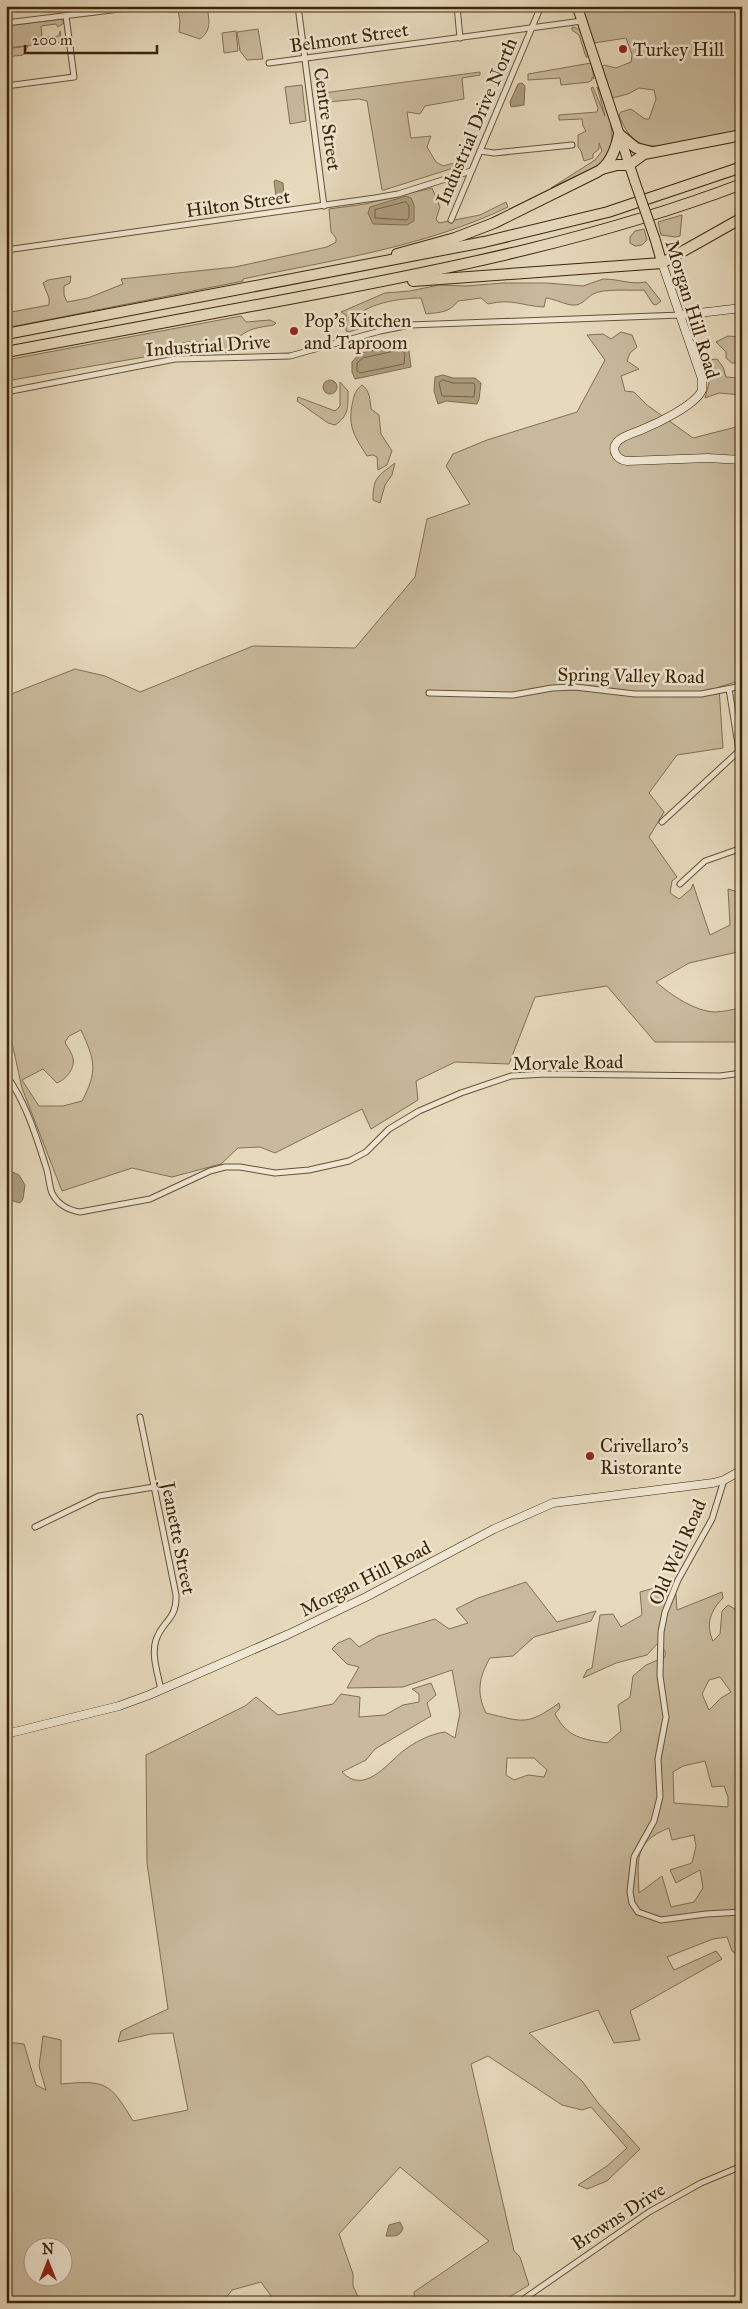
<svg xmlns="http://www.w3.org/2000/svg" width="748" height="2309" font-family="'IM FELL Great Primer',serif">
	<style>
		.green { fill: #c9ba9d; stroke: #827051; fill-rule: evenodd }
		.water { fill: #ac9c7e; stroke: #7f6c4e }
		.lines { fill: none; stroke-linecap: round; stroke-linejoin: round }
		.shore { stroke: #746042; stroke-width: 1 }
		.minor-casing { stroke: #665233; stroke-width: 7 }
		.secondary-casing { stroke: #3b2505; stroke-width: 9 }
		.primary-casing { stroke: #3b2505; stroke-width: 11 }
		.motorway-casing { stroke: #3b2505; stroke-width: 12 }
		.minor { stroke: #efe6d3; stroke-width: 5 }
		.secondary { stroke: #efe6d3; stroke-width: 8 }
		.primary { stroke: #e6d9bc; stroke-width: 9 }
		.motorway { stroke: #e6d9bc; stroke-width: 10 }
		.primary-bridge-casing { stroke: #3b2505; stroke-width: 11; stroke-linecap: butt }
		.primary-bridge { stroke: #e6d9bc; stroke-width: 9 }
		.poi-dot { fill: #8f2418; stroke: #efe6d3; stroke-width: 2 }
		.labels { text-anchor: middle; stroke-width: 5; stroke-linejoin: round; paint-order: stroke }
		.street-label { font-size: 19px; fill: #3b2505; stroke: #efe6d3 }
		.poi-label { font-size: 19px; fill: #3b2505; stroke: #efe6d3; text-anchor: start }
	</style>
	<rect width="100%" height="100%" fill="#e6d9bc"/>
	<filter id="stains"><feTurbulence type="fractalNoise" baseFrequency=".004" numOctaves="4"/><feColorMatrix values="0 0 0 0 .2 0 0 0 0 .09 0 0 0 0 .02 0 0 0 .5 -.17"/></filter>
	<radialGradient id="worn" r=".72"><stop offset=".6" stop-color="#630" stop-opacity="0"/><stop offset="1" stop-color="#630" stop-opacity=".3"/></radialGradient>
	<g class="green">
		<path d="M 177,6 L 207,6 C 209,20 212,30 200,39 L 179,32 L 180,21 Z"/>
		<path d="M 582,6 L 742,6 L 742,131 L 660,146 C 636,148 627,135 619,115 L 621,112 L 631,109 L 645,119 L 649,119 L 656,99 L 654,90 L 639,88 L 628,94 L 612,98 L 602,67 L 604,65 L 616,68 L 631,62 L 632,55 L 626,38 L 594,43 Z"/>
		<path d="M 61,19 L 64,23 L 58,27 L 56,24 L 41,26 L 42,38 L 59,36 L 60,31 L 62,42 L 6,48 L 6,26 Z"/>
		<path d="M 572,27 C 585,28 586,46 589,57 L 586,57 L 579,35 L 572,30 Z"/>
		<path d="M 258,29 L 263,59 L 247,60 L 240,51 L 237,32 Z"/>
		<path d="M 236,31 L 238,51 L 224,53 L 222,33 Z"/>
		<path d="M 28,46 L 23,55 L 6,57 L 6,49 Z"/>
		<path d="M 591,63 L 594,79 L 592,77 L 592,80 L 589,82 L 561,85 L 560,78 L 528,80 L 528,74 Z"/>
		<path d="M 480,72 L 480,75 L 462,78 L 464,99 L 425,106 L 420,114 L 407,112 L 411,138 L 431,136 L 427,147 L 436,162 L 443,166 L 458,162 L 460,166 L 384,190 L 382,190 L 367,101 L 359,99 L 318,103 L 316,94 Z"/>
		<path d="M 302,85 L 306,121 L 290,124 L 285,87 Z"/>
		<path d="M 593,87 L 605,116 L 597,87 L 600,91 C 608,114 623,145 599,165 L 551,188 L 595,160 L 602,151 L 599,143 L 599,149 L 593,154 L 593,158 L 584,161 L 581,151 L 578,147 L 578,135 L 586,131 L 583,126 L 582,119 L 559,120 L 559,115 L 597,112 L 598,108 L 591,88 Z"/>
		<path d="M 432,188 L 440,207 L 436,219 L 439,223 L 480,215 L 506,202 L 508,207 C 425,247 332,260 243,279 L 243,281 L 6,328 L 6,313 L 49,305 L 49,298 L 43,283 L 48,280 L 71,276 L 70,283 L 64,286 L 64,295 L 67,302 L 88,298 L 123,284 L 121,279 L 235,267 L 327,247 L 336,242 L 336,238 L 331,232 L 329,209 L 365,204 Z"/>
		<path d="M 682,215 L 680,236 L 676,237 L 661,235 L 658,222 Z"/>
		<path d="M 644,229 L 647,240 L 642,245 L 635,246 L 630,243 L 630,237 L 635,231 Z"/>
		<path d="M 603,279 C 620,279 630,285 646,282 L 661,301 L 656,305 L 653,304 L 644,290 C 631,291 604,288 593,294 C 587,297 582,306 573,305 C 566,305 555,299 546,298 L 544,307 C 522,306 512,298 488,304 L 481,298 L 458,301 C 449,313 441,312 426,314 L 421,298 C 402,298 362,303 353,322 L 357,323 L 371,320 L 372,324 L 349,332 L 346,331 L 346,315 L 341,312 L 385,293 L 410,291 L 439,285 L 466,286 L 503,283 L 547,283 L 583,286 Z"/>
		<path d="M 241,316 L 246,322 L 270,320 L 276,323 L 274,325 C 249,329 246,329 228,348 L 229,352 L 215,352 C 203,331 175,347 157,350 L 156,355 L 6,381 L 6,360 Z"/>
		<path d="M 621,332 L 632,335 L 637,347 L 630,353 L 627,361 L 639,369 L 621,376 L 625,391 L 634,392 L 647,405 L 693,438 L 740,426 L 742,420 L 742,680 L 719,687 L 723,748 L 677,755 L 649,793 L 664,812 L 649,837 L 677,877 L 672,881 L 670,893 L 679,899 L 691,889 L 693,884 L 710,935 L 730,925 L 728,889 L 742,893 L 742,951 L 689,963 L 656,982 C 671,995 694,1011 715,1012 C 723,1012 733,1009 742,1008 L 742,1042 L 655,1042 L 607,986 L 535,997 L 509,1064 L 455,1062 L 416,1081 L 418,1100 L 371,1129 L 362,1109 L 275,1153 L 260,1147 L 238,1148 L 221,1164 L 172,1177 L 132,1168 L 62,1191 L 22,1088 L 6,1016 L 6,696 L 75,669 L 105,676 L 140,692 L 253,646 L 355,648 L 415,577 L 427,519 L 470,504 L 446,466 L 453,454 L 487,440 L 577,412 L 605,360 L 587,335 L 603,334 L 611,339 ZM 81,1030 C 95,1060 98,1071 82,1101 L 63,1106 L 39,1106 L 22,1080 L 43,1069 L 57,1083 C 68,1078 78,1065 71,1053 C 69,1048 67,1047 65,1042 L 69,1036 Z"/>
		<path d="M 728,336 L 742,337 L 742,363 L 732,363 L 726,358 L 726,352 L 716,342 Z"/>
		<path d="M 705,349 L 708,360 L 717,359 L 723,367 L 726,377 L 742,378 L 742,395 L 719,393 L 705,398 L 709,383 L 697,350 Z"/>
		<path d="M 340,382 L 348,391 C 348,407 349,416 335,425 L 328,423 L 297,401 L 298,397 L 335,411 L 340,406 Z"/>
		<path d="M 362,385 C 370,390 370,401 371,409 L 379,415 L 381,434 L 392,451 L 387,465 L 378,470 L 377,457 L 373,455 L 367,456 C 355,437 348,428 352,405 C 354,396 355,390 362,385 Z"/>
		<path d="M 395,463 L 392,475 L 385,485 L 380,503 L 373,500 C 373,477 378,476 395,463 Z"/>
		<path d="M 526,1582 L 557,1622 L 596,1611 L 591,1621 L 534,1637 L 513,1656 L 490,1658 C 479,1677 476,1693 486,1713 C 523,1722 527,1726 559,1703 L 560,1708 L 555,1714 C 568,1738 582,1739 607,1743 L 621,1731 L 618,1705 L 630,1697 L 633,1676 L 646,1665 L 665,1657 L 665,1651 L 658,1643 L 647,1655 L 616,1663 L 583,1678 L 587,1670 L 592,1668 L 600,1615 L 613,1614 L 621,1627 L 642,1615 L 640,1592 L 658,1587 L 676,1594 L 677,1610 L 722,1592 L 723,1598 C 711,1610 705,1624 713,1641 L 720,1634 L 722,1611 L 728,1605 L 742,1613 L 742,1957 L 732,1951 L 727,1937 L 713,1939 L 667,1957 L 674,1970 L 716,1951 L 722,1959 L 630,2011 L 640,2040 L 614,2043 L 598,2010 L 529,2033 L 582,2081 L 599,2104 L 640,2149 L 607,2181 L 587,2189 L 578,2185 L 607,2166 L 627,2148 L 591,2107 L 582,2110 L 562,2105 L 488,2056 L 471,2064 L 514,2251 L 520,2257 L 529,2285 L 500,2303 L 415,2303 L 414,2292 L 489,2241 L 400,2167 L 339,2234 L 353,2274 L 353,2286 L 361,2303 L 342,2303 L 338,2299 L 334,2303 L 276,2303 L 261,2282 L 232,2290 L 226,2298 L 227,2303 L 6,2303 L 6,2042 L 24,2044 L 36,2085 L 46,2090 L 39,2066 L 43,2036 L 61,2040 L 61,2084 C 105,2080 110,2082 133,2121 L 188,2110 L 173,2033 L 151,2034 L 118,2042 L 121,2031 L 168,2009 L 147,1863 L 146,1755 L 245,1706 L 256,1697 L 278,1715 L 333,1704 L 341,1694 L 360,1697 L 359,1717 L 385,1715 L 403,1705 L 419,1702 L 419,1694 L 412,1689 L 431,1683 L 436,1695 L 427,1703 L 431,1716 L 375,1749 L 366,1760 L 342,1772 C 364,1795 386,1765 403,1751 C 415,1742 430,1734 445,1732 L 455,1738 L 460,1713 L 452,1670 L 403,1687 L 347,1688 L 359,1667 L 347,1664 L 332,1649 L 338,1643 L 350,1638 L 359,1647 L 378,1636 L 435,1619 L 449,1629 L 468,1623 L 456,1609 L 478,1598 ZM 720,1677 L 731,1692 L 721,1698 L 709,1710 L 702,1694 L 709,1680 ZM 507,1758 L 534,1758 L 547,1770 L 544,1777 L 528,1775 L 514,1780 L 506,1775 ZM 705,1761 L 712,1787 L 724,1786 L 728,1797 L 728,1807 L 674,1803 L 673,1772 L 683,1766 ZM 669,1828 L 672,1840 L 694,1835 L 696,1846 L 692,1863 L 670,1870 L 676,1883 L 700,1870 L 703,1888 L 694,1902 L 671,1907 L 662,1876 L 639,1893 C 638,1860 633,1842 669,1828 ZM 32,2246 L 62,2246 L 62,2276 L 32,2276 Z"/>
	</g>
	<g class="water">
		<path d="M 522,83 L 525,86 L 524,105 L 511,107 L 510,102 L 518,84 Z"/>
		<path d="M 276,180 L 283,183 L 284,194 L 276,196 L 274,181 Z"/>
		<path d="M 406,196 L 411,198 L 414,205 L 414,221 L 407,225 L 373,224 L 368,213 L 370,207 Z"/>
		<path d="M 406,344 L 409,351 L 411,367 L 355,379 L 352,372 L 352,362 L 360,353 Z"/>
		<path d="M 443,375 L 453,378 L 475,378 L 481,383 L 479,399 L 477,404 L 446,401 L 438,404 L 434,391 L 435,377 Z"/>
		<circle cx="330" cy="387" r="7"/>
		<path d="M 6,1169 L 19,1175 L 25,1185 L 23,1199 L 20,1203 L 6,1199 Z"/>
		<path d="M 400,2222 L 403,2228 C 400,2237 395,2236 386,2236 L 389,2225 Z"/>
	</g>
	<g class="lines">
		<g class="shore">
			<path d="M 406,202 L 409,206 L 409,217 L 407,220 L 375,218 L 375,210 Z"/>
			<path d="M 401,350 L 405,353 L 404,364 L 360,373 L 357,371 L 357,363 L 363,358 Z"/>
			<path d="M 443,380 L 453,383 L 474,383 L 475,386 L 474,397 L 442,396 L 439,383 Z"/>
		</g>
		<defs>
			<g id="minor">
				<path d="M 298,6 L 324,206"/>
				<path d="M 457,6 L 460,38"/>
				<path d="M 6,23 L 144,6"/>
				<path d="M 269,63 L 582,21"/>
				<path d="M 6,86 L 74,77 L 66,16"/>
				<path d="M 480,151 L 494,153 L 572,145"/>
				<path d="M 451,220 L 541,6"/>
				<path d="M 6,250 L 375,198 L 398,194 L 471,171"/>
				<path d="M 6,392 L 175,359 L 290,356 L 380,331 L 410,325 L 681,315"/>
				<path d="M 729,689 L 742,769"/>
				<path d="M 429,693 L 513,695 L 552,688 L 575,687 L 635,694 L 701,694 L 742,686"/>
				<path d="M 662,822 L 739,751"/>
				<path d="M 680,884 L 705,861 L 742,848"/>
				<path d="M 6,1075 C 26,1102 36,1136 46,1167 C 49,1175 49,1186 52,1193 C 58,1205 68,1210 80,1212 L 150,1199 L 210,1171 L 225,1167 L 240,1167 L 275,1173 L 309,1170 L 349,1161 L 366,1152 L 389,1129 L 419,1111 L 461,1093 L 511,1076 L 545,1074 L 720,1076 L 742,1073"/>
				<path d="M 140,1417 L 176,1595 C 177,1620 162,1621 156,1640 C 151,1655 158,1674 161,1690"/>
				<path d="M 724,1480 L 712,1519 L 678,1580 L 665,1612 L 661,1632 L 660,1676 L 666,1717 L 658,1759 L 660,1797 L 654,1821 L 634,1857 L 630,1892 L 632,1903 L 638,1912 L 661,1920 L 706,1914 L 742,1912"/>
				<path d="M 35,1527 L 99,1496 L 154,1487"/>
				<path d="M 518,2303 L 649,2212 L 701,2183 L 742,2166"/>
			</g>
			<g id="secondary">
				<path d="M 662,263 L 702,379 L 702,390 C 696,405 656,424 641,430 C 634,433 622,436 617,442 C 610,451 618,460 627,461 L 708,458 L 742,460"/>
				<path d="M 681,315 L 742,308"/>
				<path d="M 6,1734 L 119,1706 L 149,1695 L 289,1634 L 366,1597 L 494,1529 L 553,1503 L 713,1483 L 724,1480 L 742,1470"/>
			</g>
			<g id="primary">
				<path d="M 577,6 L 635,182"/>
				<path d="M 655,239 L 662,263"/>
			</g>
			<g id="motorway">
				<path d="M 619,134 L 636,148 L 652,152"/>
				<path d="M 602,169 L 617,165 L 629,165 L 644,154 L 742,135"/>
				<path d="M 397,254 L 455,238 L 494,223 L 597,172 C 611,165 616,148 619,134"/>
				<path d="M 413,281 L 662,263 L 742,218"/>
				<path d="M 6,334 L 484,242 L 608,212 L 742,167"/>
				<path d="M 6,352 C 106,333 205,315 305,296 C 453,268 600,238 742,184"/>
			</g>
		</defs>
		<use href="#minor" class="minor-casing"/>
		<use href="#secondary" class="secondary-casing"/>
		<use href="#primary" class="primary-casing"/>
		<use href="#motorway" class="motorway-casing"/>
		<use href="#minor" class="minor"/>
		<use href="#secondary" class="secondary"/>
		<use href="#primary" class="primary"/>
		<use href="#motorway" class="motorway"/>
		<defs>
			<path id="primary-bridge" d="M 635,182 L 655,239"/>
		</defs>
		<use href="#primary-bridge" class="primary-bridge-casing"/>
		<use href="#primary-bridge" class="primary-bridge"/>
	</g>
	<g class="poi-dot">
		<circle cx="623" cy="49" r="5"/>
		<circle cx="294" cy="331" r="5"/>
		<circle cx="590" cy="1456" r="5"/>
	</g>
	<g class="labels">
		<g class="street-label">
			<text transform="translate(349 37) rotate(-8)" y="7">Belmont Street</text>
			<text transform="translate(328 119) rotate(82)" y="7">Centre Street</text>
			<text transform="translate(476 121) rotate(-67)" y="7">Industrial Drive North</text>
			<text transform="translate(238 203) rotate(-8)" y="7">Hilton Street</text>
			<text transform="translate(693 309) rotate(73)" y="7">Morgan Hill Road</text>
			<text transform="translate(208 345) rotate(-4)" y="7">Industrial Drive</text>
			<text transform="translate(631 675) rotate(1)" y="7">Spring Valley Road</text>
			<text transform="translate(568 1062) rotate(-1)" y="7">Morvale Road</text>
			<text transform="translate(179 1538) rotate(79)" y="7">Jeanette Street</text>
			<text transform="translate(677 1552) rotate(-66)" y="7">Old Well Road</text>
			<text transform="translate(365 1578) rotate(-27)" y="7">Morgan Hill Road</text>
			<text transform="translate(618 2216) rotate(-33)" y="7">Browns Drive</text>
		</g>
		<g class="poi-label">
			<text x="633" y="56">Turkey Hill</text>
			<text x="304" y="327">Pop's Kitchen<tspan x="304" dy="22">and Taproom</tspan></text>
			<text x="600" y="1452">Crivellaro's<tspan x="600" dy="22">Ristorante</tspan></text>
		</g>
	</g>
	<rect width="748" height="2309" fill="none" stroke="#e6d9bc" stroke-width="25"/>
	<rect x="8" y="8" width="733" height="2294" fill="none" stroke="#3b2505" stroke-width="2.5"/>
	<rect x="12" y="12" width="723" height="2284" fill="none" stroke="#3b2505"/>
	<g transform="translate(48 2262)"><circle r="24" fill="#efe6d3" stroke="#a79981"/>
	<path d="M0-4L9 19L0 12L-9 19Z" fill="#8f2418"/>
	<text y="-8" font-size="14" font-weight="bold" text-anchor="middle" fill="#3b2505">N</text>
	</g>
	<path d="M25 45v8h132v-8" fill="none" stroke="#3b2505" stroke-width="2.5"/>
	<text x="32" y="45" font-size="15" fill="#3b2505" stroke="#efe6d3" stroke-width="4" paint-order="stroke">200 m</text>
	<rect width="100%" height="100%" filter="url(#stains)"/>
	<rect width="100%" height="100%" fill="url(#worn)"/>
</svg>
